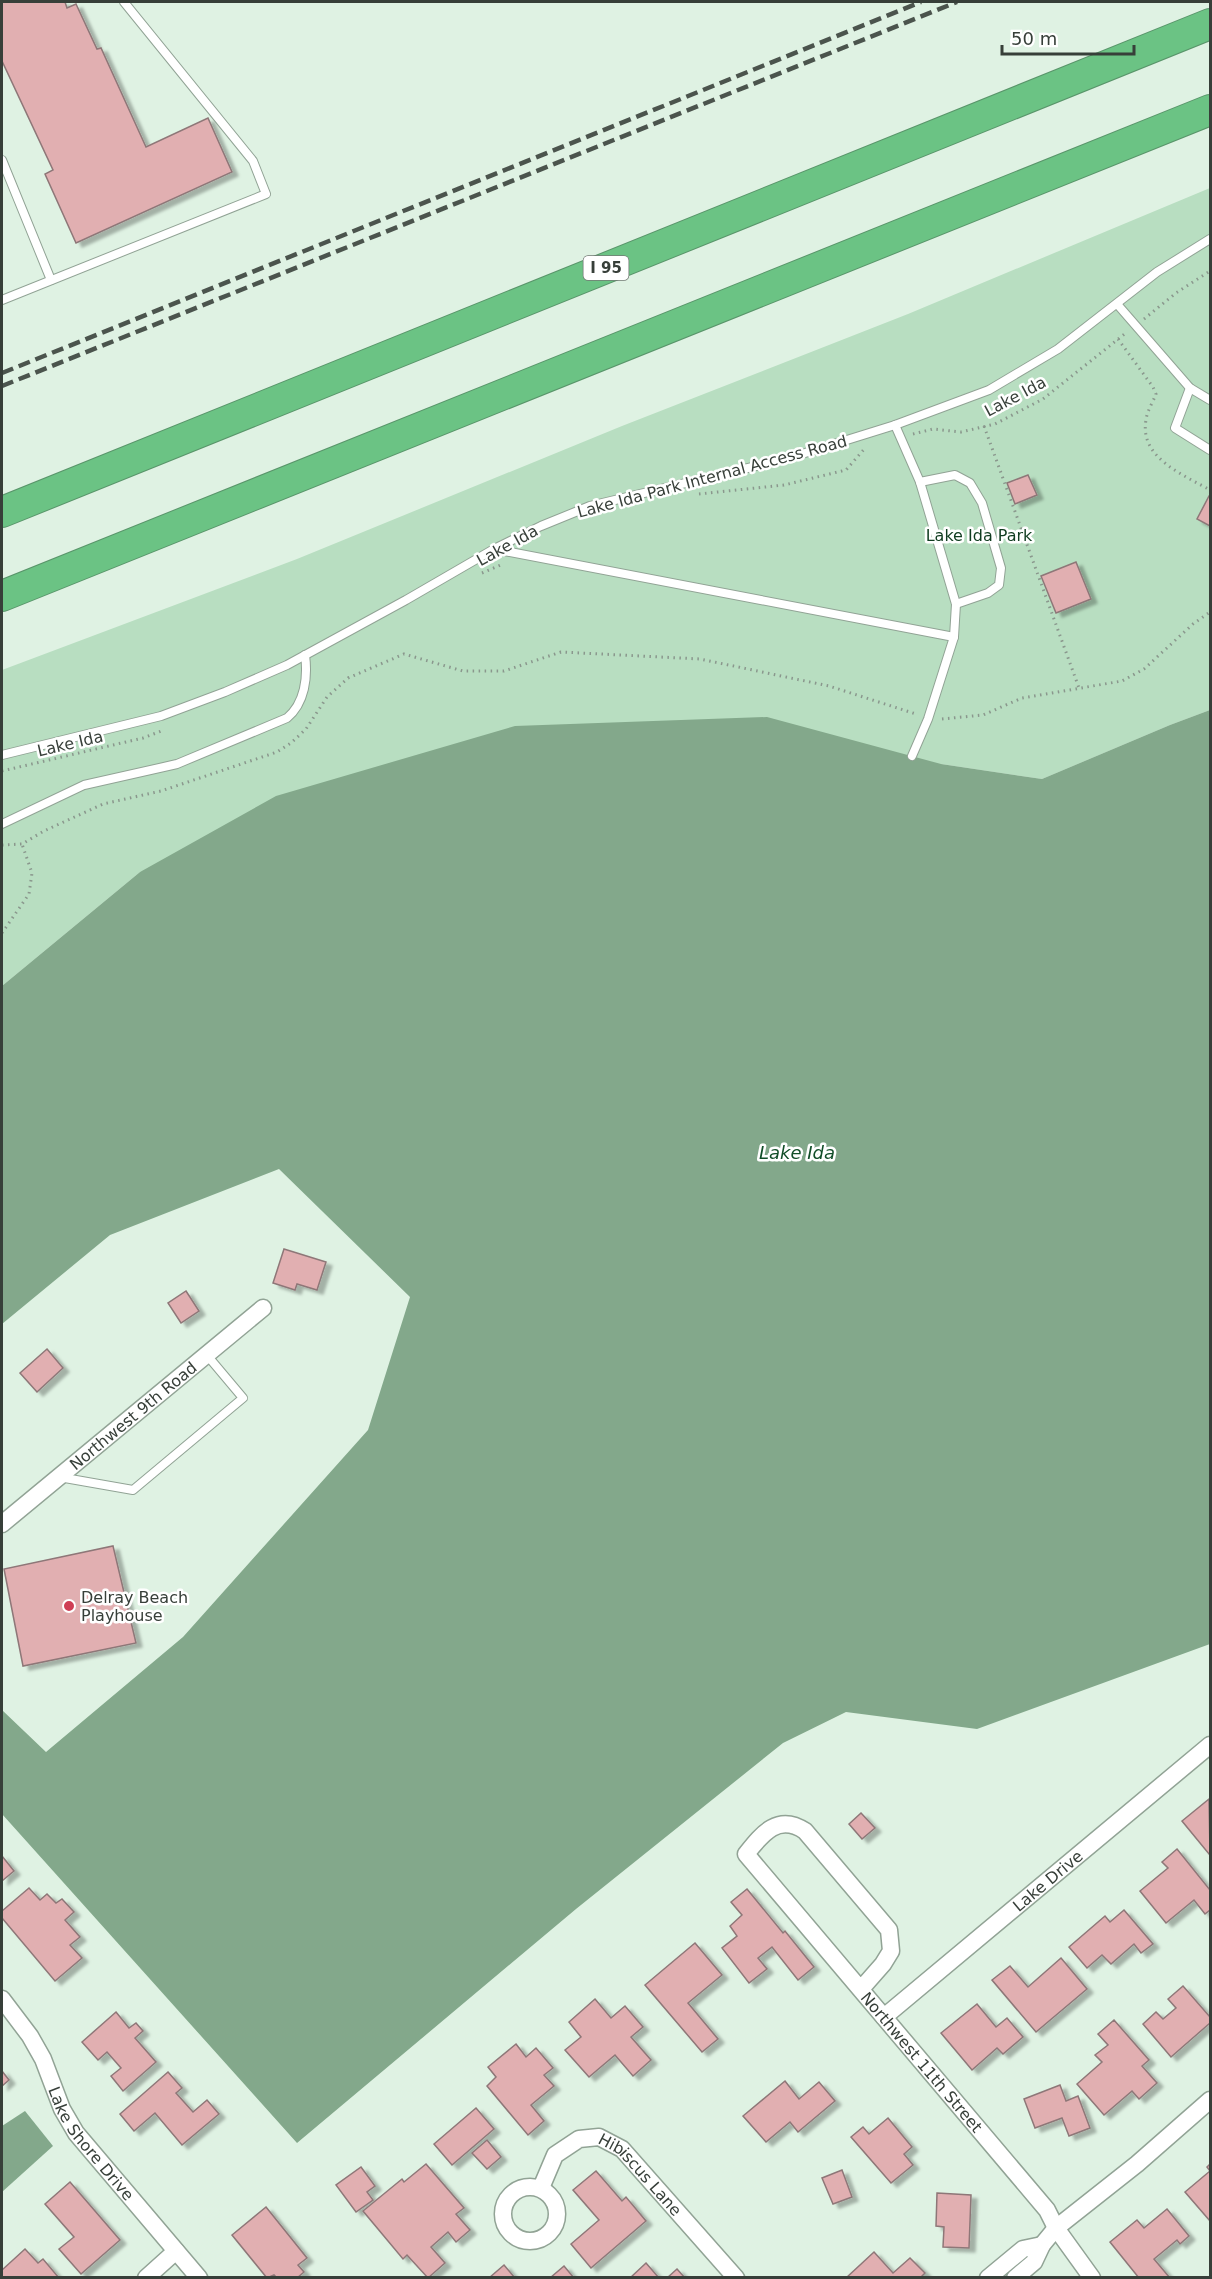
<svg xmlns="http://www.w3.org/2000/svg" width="1212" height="2279" font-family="'DejaVu Sans',sans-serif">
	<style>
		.green { fill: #b8dec1 }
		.water { fill: #83a88b }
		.building { fill: #e1afb1; stroke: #8e7778; stroke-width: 1.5; filter: url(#shadow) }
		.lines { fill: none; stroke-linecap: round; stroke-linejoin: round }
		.lane-casing { stroke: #91a395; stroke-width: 10 }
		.street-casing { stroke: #91a395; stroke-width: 19 }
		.highway-casing { stroke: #59956a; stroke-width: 32 }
		.path { stroke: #8a978d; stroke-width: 3; stroke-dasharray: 1.5 4.5; stroke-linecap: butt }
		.lane { stroke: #fff; stroke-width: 8 }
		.street { stroke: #fff; stroke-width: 16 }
		.highway { stroke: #6bc384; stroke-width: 30 }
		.rail { stroke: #4b544d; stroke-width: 4.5; stroke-dasharray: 12 6; stroke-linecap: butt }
		.poi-dot { fill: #cf3e55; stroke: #fff; stroke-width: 2 }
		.labels { text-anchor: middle; stroke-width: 5; stroke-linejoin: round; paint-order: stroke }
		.shield { fill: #fff; stroke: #737974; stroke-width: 1.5 }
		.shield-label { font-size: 15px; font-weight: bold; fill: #373f39 }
		.street-label { font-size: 16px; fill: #373f39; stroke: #fff }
		.park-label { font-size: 16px; fill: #0f3c1f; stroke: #fff }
		.poi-label { font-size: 16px; fill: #373f39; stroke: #fff; text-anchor: start }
		.water-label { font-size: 18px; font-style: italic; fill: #114e28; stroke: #fff }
	</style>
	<defs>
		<filter id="shadow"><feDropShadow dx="6" dy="4" stdDeviation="1.5" flood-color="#0004"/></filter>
	</defs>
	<rect width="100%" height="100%" fill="#dff2e3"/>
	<path class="green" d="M 1210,188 L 1210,710 L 1170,725 L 1042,779 L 941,764 L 140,872 L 2,986 L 2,670 L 297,559 L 622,426 L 908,314 Z"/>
	<g class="water">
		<path d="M 1210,710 L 1210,1644 L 977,1729 L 846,1712 L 783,1743 L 576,1909 L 297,2143 L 2,1814 L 2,1710 L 46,1752 L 183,1637 L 368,1430 L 410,1297 L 279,1169 L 110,1235 L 2,1324 L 2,986 L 140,872 L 276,796 L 515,726 L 767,717 L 941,764 L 1042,779 L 1170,725 Z"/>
		<path d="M 25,2111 L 53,2146 L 2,2192 L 2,2126 Z"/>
	</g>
	<g class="building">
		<path d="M 2,2 L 65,2 L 67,8 L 76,4 L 97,49 L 101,48 L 146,147 L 208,118 L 232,172 L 76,243 L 45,174 L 53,170 L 2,61 Z"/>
		<path d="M 1028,475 L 1037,495 L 1015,504 L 1007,483 Z"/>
		<path d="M 1209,496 L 1210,496 L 1210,526 L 1197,519 Z"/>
		<path d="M 1076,562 L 1091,599 L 1056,613 L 1041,576 Z"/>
		<path d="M 284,1249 L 326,1262 L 317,1290 L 297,1284 L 295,1290 L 273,1283 Z"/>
		<path d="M 186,1291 L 199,1311 L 181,1323 L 168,1303 Z"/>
		<path d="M 47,1349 L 63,1368 L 37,1392 L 20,1373 Z"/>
		<path d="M 113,1546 L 136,1643 L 23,1666 L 4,1569 Z"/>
		<path d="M 1209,1799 L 1210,1853 L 1209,1854 L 1182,1821 Z"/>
		<path d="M 861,1813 L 875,1828 L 862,1839 L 849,1824 Z"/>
		<path d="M 1177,1849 L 1210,1890 L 1210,1910 L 1205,1914 L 1194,1900 L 1166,1923 L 1140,1891 L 1168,1868 L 1162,1862 Z"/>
		<path d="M 2,1856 L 14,1871 L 2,1881 Z"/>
		<path d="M 29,1888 L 40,1900 L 47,1894 L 56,1903 L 62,1899 L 74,1912 L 65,1920 L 80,1937 L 70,1945 L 82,1958 L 55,1981 L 2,1918 L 2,1911 Z"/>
		<path d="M 747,1889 L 783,1933 L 785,1931 L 814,1967 L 798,1980 L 772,1947 L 758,1958 L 767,1969 L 749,1983 L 722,1948 L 737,1936 L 730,1926 L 742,1915 L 731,1902 Z"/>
		<path d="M 1124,1910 L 1153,1944 L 1141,1953 L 1134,1944 L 1111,1964 L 1102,1955 L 1087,1968 L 1069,1947 L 1105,1916 L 1110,1922 Z"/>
		<path d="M 695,1943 L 722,1975 L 688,2003 L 718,2039 L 702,2052 L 645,1985 Z"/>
		<path d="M 1061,1958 L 1087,1989 L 1036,2032 L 992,1980 L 1010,1966 L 1028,1987 Z"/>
		<path d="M 1183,1986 L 1210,2017 L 1210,2023 L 1171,2057 L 1143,2024 L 1156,2012 L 1163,2019 L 1176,2008 L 1168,1999 Z"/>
		<path d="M 595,1999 L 611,2018 L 625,2006 L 643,2027 L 631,2037 L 651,2060 L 633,2076 L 615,2055 L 589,2077 L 565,2050 L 581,2037 L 569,2022 Z"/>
		<path d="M 977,2004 L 996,2027 L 1007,2018 L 1023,2037 L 1003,2054 L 997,2048 L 972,2070 L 941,2033 Z"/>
		<path d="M 116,2012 L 129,2028 L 136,2023 L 143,2031 L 135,2038 L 156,2062 L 123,2091 L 111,2076 L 121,2068 L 107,2052 L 98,2060 L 82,2042 Z"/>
		<path d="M 1114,2020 L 1149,2060 L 1142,2066 L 1157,2083 L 1139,2099 L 1132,2091 L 1104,2115 L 1077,2084 L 1102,2062 L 1095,2055 L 1108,2045 L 1098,2034 Z"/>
		<path d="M 516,2044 L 526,2057 L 536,2048 L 553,2068 L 544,2075 L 554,2086 L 531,2105 L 544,2121 L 528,2135 L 487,2086 L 496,2077 L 488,2067 Z"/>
		<path d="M 2,2071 L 9,2080 L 2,2086 Z"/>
		<path d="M 168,2072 L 182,2088 L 176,2093 L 193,2112 L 207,2100 L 219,2114 L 182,2145 L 155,2113 L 134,2131 L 120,2114 Z"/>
		<path d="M 785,2081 L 799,2099 L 819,2082 L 835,2101 L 798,2132 L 790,2122 L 766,2142 L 743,2116 Z"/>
		<path d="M 1060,2085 L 1066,2101 L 1078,2096 L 1090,2128 L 1069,2136 L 1062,2118 L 1035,2128 L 1024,2099 Z"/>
		<path d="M 476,2108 L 494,2129 L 452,2165 L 434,2144 Z"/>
		<path d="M 888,2118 L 912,2147 L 904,2154 L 913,2165 L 891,2183 L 851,2137 L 863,2127 L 869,2134 Z"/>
		<path d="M 487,2140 L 501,2157 L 487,2169 L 472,2153 Z"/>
		<path d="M 426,2164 L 464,2208 L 456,2214 L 470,2230 L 456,2242 L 448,2232 L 431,2247 L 445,2263 L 428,2278 L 407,2255 L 403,2259 L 363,2211 L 402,2179 L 404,2182 Z"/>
		<path d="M 1210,2164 L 1210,2221 L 1185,2192 L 1210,2171 L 1207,2167 Z"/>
		<path d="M 361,2167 L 375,2186 L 367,2192 L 373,2200 L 356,2212 L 336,2185 Z"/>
		<path d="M 842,2170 L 852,2197 L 833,2204 L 822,2178 Z"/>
		<path d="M 596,2171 L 622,2201 L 626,2197 L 646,2221 L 591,2268 L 571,2244 L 599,2220 L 573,2190 Z"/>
		<path d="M 70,2182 L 120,2240 L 81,2274 L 59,2249 L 74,2237 L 45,2204 Z"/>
		<path d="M 937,2193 L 971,2195 L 969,2248 L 943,2247 L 944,2227 L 936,2226 Z"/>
		<path d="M 266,2207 L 307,2258 L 298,2265 L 304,2272 L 297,2278 L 277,2278 L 274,2275 L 267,2278 L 232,2235 Z"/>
		<path d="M 1167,2209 L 1189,2236 L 1180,2244 L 1177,2240 L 1154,2259 L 1170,2278 L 1139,2278 L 1110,2242 L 1137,2220 L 1144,2228 Z"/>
		<path d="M 25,2249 L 38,2263 L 43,2259 L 59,2278 L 2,2278 L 2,2270 Z"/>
		<path d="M 874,2252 L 893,2273 L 910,2258 L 925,2273 L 920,2278 L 846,2278 Z"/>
		<path d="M 646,2263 L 659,2278 L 630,2278 Z"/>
		<path d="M 504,2265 L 515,2278 L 489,2278 Z"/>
		<path d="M 564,2266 L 574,2278 L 550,2278 Z"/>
		<path d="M 677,2269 L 685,2278 L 667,2278 Z"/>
	</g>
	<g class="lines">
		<defs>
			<g id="lane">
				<path d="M 2,160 L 51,280"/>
				<path d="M 2,300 L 266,194 L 253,161 L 124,2"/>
				<path d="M 1117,304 L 1190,388 L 1210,400"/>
				<path d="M 1190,388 L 1175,428 L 1210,450"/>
				<path d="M 895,425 L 920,482 L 956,604 L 954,637 L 928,719 L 912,756"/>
				<path d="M 920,482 L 955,475 L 970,483 L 982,503 L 1001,568 L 999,585 L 988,593 L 956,604"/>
				<path d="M 494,549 L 954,637"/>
				<path d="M 2,755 L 161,716 L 225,692 L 287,665 L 406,600 L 494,549 L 541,526 L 590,506 L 789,458 L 895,425 L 989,390 L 1058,349 L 1157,272 L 1210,239"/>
				<path d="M 2,824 L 84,785 L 177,764 L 287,718 C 305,703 308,677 305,655"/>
				<path d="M 59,1477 L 133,1490 L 243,1398 L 206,1354"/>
			</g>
			<g id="street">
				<path id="s1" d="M 2,1524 L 263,1308"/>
				<path id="s2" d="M 861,1989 L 883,1964 L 891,1951 L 889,1930 L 805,1831 C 778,1813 762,1834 746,1854 L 1047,2210 L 1056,2228 L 1092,2278"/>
				<path id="s3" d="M 2,1999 L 30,2036 L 43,2059 L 62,2109 L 76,2133 L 199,2278"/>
				<path id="s4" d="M 884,2017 L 1210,1745"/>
				<circle cx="530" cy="2214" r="27"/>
				<path id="s5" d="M 541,2188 L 555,2155 L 579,2139 L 599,2137 L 622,2149 L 736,2278"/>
				<path d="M 146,2278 L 176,2251"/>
				<path d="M 988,2278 L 1023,2249 L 1042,2245"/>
				<path d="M 1015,2278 L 1034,2262 L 1042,2245 L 1056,2228 L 1137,2164 L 1210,2100"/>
			</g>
			<g id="highway">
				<path d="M 2,512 L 1210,24"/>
				<path d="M 2,596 L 1210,110"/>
			</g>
		</defs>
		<use href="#lane" class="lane-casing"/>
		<use href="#street" class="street-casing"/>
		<use href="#highway" class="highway-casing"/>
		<g class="path">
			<path d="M 1144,319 L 1176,293 L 1210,271"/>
			<path d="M 1118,339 L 1153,387 L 1156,394 C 1153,402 1147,411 1146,420 C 1139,458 1184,475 1210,490"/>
			<path d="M 984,426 L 1079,688"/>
			<path d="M 913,434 L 933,429 L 961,432 L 995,424 L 1043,399 L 1127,332"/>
			<path d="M 699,494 L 784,485 L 846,470 L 866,447"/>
			<path d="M 482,573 L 503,564"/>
			<path d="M 942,719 L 983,715 L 1022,698 L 1122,681 L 1144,669 L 1193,624 L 1210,612"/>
			<path d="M 2,771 L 143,738 L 164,730"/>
			<path d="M 2,845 L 22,844 L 44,831 L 103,804 L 161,791 L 277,752 L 291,743 L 306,729 L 327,697 L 348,678 L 404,654 L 463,671 L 504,671 L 561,652 L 700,659 L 829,686 L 916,714"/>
			<path d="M 2,933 L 29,894 L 32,873 L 22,844"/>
		</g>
		<use href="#lane" class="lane"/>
		<use href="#street" class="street"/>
		<use href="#highway" class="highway"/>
		<g class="rail">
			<path d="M 2,373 L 921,2"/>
			<path d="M 2,386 L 957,2"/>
		</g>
	</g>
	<circle class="poi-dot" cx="69" cy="1606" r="6"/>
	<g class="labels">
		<rect class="shield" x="583.5" y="256" width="45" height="24" rx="4.5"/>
		<g class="shield-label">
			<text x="606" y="273">I 95</text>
		</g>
		<g class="street-label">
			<text transform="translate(1015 396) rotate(-28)" y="6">Lake Ida</text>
			<text transform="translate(712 476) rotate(-15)" y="6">Lake Ida Park Internal Access Road</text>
			<text transform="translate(507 545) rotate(-29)" y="6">Lake Ida</text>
			<text transform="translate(70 743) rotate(-13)" y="6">Lake Ida</text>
			<text dy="6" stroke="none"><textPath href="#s1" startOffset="170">Northwest 9th Road</textPath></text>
			<text dy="6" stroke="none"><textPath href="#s4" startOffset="213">Lake Drive</textPath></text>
			<text dy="6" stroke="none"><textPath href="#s2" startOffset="544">Northwest 11th Street</textPath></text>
			<text dy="6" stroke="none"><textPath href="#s3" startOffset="171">Lake Shore Drive</textPath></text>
			<text dy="6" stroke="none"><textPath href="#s5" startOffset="141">Hibiscus Lane</textPath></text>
		</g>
		<g class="park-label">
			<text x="979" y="541">Lake Ida Park</text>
		</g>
		<g class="poi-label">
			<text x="81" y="1603">Delray Beach<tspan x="81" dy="18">Playhouse</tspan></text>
		</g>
		<g class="water-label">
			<text x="797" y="1159">Lake Ida</text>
		</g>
	</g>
	<rect width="1212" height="2279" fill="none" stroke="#373f39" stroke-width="6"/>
	<path d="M1002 45v9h132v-9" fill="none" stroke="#373f39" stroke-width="3"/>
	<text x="1011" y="45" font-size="18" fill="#373f39" stroke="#ffffff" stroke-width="4.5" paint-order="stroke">50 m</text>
</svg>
